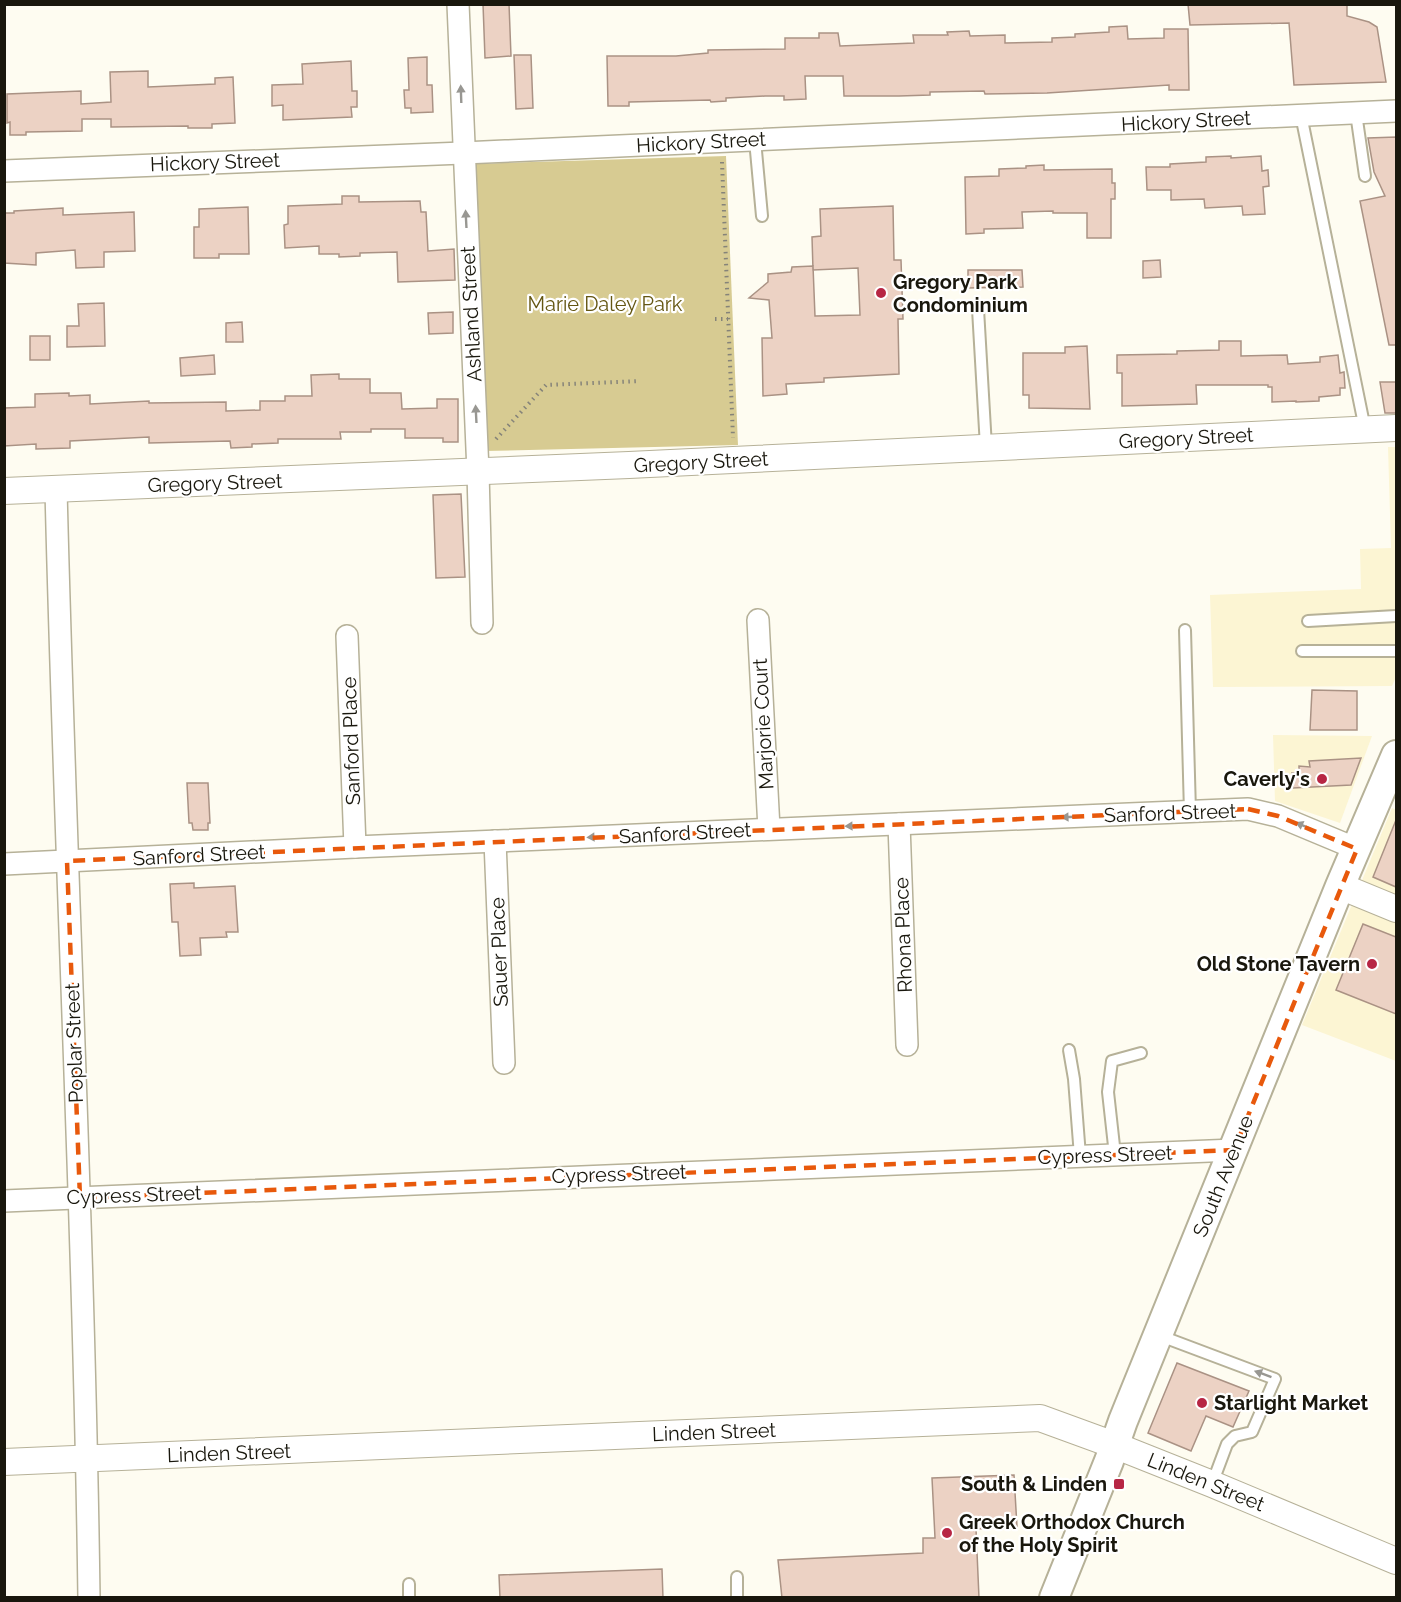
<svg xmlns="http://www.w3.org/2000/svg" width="1401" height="1602" font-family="Raleway,sans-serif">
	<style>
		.built { fill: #fcf5d3 }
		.green { fill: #d7cb92 }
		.building { fill: #ecd2c4; stroke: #aa9284; stroke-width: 1.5 }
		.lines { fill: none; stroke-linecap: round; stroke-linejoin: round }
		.service-casing { stroke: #b6b198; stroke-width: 14 }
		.minor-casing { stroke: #b6b198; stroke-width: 24 }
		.tertiary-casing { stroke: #b6b198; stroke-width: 28 }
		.secondary-casing { stroke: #b6b198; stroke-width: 32 }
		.path { stroke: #858379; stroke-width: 4; stroke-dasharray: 1.5 4.5; stroke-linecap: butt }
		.service { stroke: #fff; stroke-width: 10 }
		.minor { stroke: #fff; stroke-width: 21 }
		.tertiary { stroke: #fff; stroke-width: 26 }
		.secondary { stroke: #fff; stroke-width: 28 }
		.oneway { fill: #989792 }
		.marked { fill: none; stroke: #e8590c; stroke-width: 4.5; stroke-dasharray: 12 8; stroke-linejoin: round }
		.poi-dot { fill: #b72644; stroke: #fff; stroke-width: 2 }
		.labels { text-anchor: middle; stroke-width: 4.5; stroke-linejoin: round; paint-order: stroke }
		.street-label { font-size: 20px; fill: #19170d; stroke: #fff }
		.poi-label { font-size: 20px; font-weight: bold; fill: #19170d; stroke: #fff; text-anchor: start }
		.park-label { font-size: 20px; fill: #645612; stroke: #fff }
	</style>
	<rect width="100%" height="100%" fill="#fefcf1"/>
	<g class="built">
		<path d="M 1388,447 L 1396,447 L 1396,677 L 1392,686 L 1213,687 L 1210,595 L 1361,589 L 1360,549 L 1391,548 Z"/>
		<path d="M 1273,735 L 1372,736 L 1340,823 L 1275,801 Z"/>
		<path d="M 1392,808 L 1396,810 L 1396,1061 L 1302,1025 Z"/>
	</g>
	<path class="green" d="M 726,156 L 738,445 L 484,451 L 472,164 Z"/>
	<g class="building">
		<path d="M 483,4 L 509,4 L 511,56 L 485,58 Z"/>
		<path d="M 1188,4 L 1347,4 L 1347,16 L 1369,22 L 1377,27 L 1386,82 L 1294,85 L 1289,23 L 1190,25 Z"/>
		<path d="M 1127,26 L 1128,39 L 1164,38 L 1164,29 L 1188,29 L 1189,90 L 1169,90 L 1169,85 L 1047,93 L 985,94 L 984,91 L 930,92 L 930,95 L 899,96 L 844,96 L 843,76 L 805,76 L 806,99 L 784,100 L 784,96 L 765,96 L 726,98 L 726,101 L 711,102 L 710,100 L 629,102 L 629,106 L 608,106 L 607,56 L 676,56 L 708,53 L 708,50 L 785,49 L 785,38 L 819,38 L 819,33 L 838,33 L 840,46 L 914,43 L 913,35 L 948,35 L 947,32 L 969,31 L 970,36 L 1005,35 L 1005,43 L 1052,42 L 1052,38 L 1075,37 L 1075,34 L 1109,32 L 1109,27 Z"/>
		<path d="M 514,55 L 531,55 L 533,108 L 516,109 Z"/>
		<path d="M 427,57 L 427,85 L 432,85 L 433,112 L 411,113 L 411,108 L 405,108 L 404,90 L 409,90 L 408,58 Z"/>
		<path d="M 351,61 L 352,91 L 357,91 L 357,107 L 351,107 L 352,117 L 283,120 L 283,105 L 272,106 L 272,85 L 303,84 L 302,64 Z"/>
		<path d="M 148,71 L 148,87 L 215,84 L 215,78 L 233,77 L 235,123 L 212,124 L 212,128 L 188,128 L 188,126 L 111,127 L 111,119 L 82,119 L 82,131 L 26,132 L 26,135 L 10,135 L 10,122 L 7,123 L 7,94 L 81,91 L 81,104 L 111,102 L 110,72 Z"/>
		<path d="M 1396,137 L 1396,345 L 1389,345 L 1360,201 L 1385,196 L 1374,172 L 1368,138 Z"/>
		<path d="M 1231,156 L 1231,158 L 1261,156 L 1262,171 L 1268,170 L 1269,186 L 1263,187 L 1265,214 L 1243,215 L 1242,206 L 1205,208 L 1204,199 L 1171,200 L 1171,190 L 1147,190 L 1146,167 L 1170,167 L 1170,164 L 1206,162 L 1206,157 Z"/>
		<path d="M 1044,165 L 1044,170 L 1112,169 L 1112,183 L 1115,183 L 1115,199 L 1111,199 L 1111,238 L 1087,238 L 1087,213 L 1053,213 L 1053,211 L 1022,212 L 1023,228 L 984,229 L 984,233 L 966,234 L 965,177 L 999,176 L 999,169 L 1026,168 L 1026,166 Z"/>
		<path d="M 342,196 L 359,196 L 359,202 L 420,201 L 421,212 L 426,212 L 428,251 L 454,249 L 455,280 L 398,282 L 397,252 L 360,253 L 360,256 L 339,257 L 339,254 L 319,254 L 319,246 L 285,248 L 284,225 L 288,224 L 288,206 L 342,204 Z"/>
		<path d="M 893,206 L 894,260 L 901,260 L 903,319 L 898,319 L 899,374 L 824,378 L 824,382 L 786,384 L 787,394 L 763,396 L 762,338 L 772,338 L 769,300 L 749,298 L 768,282 L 768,274 L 791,272 L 792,267 L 813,266 L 815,316 L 860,315 L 858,268 L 813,270 L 812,237 L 821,236 L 820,209 Z"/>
		<path d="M 248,207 L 249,254 L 219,254 L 219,258 L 194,258 L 194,227 L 199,227 L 199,209 Z"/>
		<path d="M 63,208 L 63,215 L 134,212 L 135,251 L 104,252 L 104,267 L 76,268 L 75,250 L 36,253 L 36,265 L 4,263 L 4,213 L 14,213 L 14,211 Z"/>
		<path d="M 1160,260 L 1161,277 L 1143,278 L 1143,261 Z"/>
		<path d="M 968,270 L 1022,270 L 1023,287 L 968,288 Z"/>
		<path d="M 104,303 L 105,346 L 67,347 L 67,326 L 79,326 L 78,304 Z"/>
		<path d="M 453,312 L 453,333 L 429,334 L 428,313 Z"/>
		<path d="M 242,322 L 243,342 L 226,342 L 226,323 Z"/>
		<rect x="30" y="336" width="20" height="24"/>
		<path d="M 1219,341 L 1241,341 L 1241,356 L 1287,355 L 1288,364 L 1320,362 L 1320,357 L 1338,355 L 1340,373 L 1344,372 L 1345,388 L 1340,388 L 1340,395 L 1319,397 L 1319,401 L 1296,402 L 1296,401 L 1272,402 L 1272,387 L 1268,387 L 1268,385 L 1196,385 L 1197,404 L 1122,406 L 1122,373 L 1117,373 L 1117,355 L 1177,354 L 1177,351 L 1219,350 Z"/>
		<path d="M 1087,346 L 1090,409 L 1029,408 L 1029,395 L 1023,395 L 1023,353 L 1065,353 L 1065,347 Z"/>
		<path d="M 214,355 L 215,374 L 181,376 L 180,358 Z"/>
		<path d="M 339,374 L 339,379 L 370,379 L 370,393 L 401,393 L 402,409 L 437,408 L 437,399 L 458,399 L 458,442 L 443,442 L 443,438 L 405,438 L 405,429 L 371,429 L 371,432 L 340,432 L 341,439 L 278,439 L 278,443 L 252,444 L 252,447 L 231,448 L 230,441 L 149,443 L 149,437 L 70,441 L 70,448 L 36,449 L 36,444 L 4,446 L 4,408 L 35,407 L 35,394 L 69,393 L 69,396 L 90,395 L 90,404 L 149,401 L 149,403 L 226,402 L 226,411 L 260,410 L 260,401 L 285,401 L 285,396 L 312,396 L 311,375 Z"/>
		<path d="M 1380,382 L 1396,382 L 1396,413 L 1385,413 Z"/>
		<path d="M 461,494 L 465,577 L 436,578 L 433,495 Z"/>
		<path d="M 1312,690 L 1357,691 L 1357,730 L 1310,730 Z"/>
		<path d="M 1361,758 L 1351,785 L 1293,788 L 1292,773 L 1299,773 L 1299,766 L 1310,767 L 1309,761 Z"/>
		<path d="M 187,783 L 208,783 L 210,823 L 208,823 L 208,830 L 193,830 L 192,823 L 189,823 Z"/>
		<path d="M 1396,820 L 1396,887 L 1373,877 Z"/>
		<path d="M 194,883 L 194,888 L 235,886 L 238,932 L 226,932 L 227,937 L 200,938 L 201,955 L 180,956 L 178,922 L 172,922 L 170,884 Z"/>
		<path d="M 1363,924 L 1396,937 L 1396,1014 L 1336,990 Z"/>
		<path d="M 1177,1363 L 1249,1391 L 1233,1427 L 1206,1416 L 1191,1451 L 1148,1433 Z"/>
		<path d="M 1014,1475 L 1017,1527 L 976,1529 L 979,1598 L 782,1598 L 778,1560 L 923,1553 L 923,1538 L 935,1538 L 932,1478 Z"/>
		<path d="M 662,1569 L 663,1598 L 500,1598 L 499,1575 Z"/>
	</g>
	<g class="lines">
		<defs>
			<g id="service">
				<path d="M 1356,113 L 1365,176"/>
				<path d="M 1301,115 L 1365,429"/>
				<path d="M 755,140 L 762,216"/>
				<path d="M 978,309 L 986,447"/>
				<path d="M 1308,621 L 1396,616"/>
				<path d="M 1185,630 L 1190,812"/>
				<path d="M 1302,651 L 1396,651"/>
				<path d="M 1069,1050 L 1074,1079 L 1080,1156"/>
				<path d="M 1115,1155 L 1108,1092 L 1112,1061 L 1141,1053"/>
				<path d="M 1158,1335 L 1275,1379 L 1252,1432 L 1235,1436 L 1227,1444 L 1212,1484"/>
				<path d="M 737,1577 L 737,1598"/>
				<path d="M 409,1584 L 409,1598"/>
			</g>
			<g id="minor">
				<path d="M 458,4 L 478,472 L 482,623"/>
				<path d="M 4,171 L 463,153 L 1396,111"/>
				<path d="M 56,489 C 65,859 84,1228 89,1598"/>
				<path d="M 758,620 L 769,829"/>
				<path d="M 347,636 L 355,847"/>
				<path d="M 899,824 L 907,1045"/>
				<path d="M 495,841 L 504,1063"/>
				<path d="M 4,864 L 355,847 L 1248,809 L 1278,816 L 1357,849"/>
				<path d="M 4,1201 L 1234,1150"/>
			</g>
			<g id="tertiary">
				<path d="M 4,491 L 629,465 L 1396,428"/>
				<path d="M 1340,886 L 1396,909"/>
				<path d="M 4,1462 L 1040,1418 L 1114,1445 L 1212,1484 L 1396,1561"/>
			</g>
			<path id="secondary" d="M 1054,1598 L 1109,1461 L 1123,1421 L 1340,886 L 1396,755"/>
		</defs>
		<use href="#service" class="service-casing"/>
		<use href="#minor" class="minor-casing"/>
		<use href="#tertiary" class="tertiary-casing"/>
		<use href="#secondary" class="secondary-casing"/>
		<g class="path">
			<path d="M 722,162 L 733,438"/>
			<path d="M 715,319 L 728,319"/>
			<path d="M 496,439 L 546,385 L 640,381"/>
		</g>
		<use href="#service" class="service"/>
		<use href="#minor" class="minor"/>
		<use href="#tertiary" class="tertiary"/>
		<use href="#secondary" class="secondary"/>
	</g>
	<defs><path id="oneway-solid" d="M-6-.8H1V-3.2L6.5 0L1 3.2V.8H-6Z" transform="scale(1.5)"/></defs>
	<g class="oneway">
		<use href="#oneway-solid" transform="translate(461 94) rotate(-92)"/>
		<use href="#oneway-solid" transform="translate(466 219) rotate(-93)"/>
		<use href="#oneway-solid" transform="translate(476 414) rotate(-93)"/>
		<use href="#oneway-solid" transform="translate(1070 817) rotate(178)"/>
		<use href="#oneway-solid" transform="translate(854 826) rotate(178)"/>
		<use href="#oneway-solid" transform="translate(1304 826) rotate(-157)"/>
		<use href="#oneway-solid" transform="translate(596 837) rotate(177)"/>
		<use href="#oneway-solid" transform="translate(1263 1374) rotate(-160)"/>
	</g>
	<path class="marked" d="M 1248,809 L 1278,816 L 1357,849 L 1234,1150 L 80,1198 L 67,861 Z"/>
	<g class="poi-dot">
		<circle cx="881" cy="293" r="6"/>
		<circle cx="1322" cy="779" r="6"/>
		<circle cx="1372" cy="964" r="6"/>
		<circle cx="1202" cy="1403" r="6"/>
		<rect x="1113" y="1478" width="12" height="12" rx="3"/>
		<circle cx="947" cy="1533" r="6"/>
	</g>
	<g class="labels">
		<g class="street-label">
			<text transform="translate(1186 121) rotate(-3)" y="7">Hickory Street</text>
			<text transform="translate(701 142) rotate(-3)" y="7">Hickory Street</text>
			<text transform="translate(215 162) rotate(-2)" y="7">Hickory Street</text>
			<text transform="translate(471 314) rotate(-93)" y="7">Ashland Street</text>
			<text transform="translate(1186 438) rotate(-3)" y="7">Gregory Street</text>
			<text transform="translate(701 462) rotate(-3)" y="7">Gregory Street</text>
			<text transform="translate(215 483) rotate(-2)" y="7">Gregory Street</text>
			<text transform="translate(763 724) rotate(-93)" y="7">Marjorie Court</text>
			<text transform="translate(351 741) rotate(-92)" y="7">Sanford Place</text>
			<text transform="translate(1170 813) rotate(-2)" y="7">Sanford Street</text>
			<text transform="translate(685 833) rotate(-3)" y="7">Sanford Street</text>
			<text transform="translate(199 855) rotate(-3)" y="7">Sanford Street</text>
			<text transform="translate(903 935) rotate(-92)" y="7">Rhona Place</text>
			<text transform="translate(499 952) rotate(-92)" y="7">Sauer Place</text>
			<text transform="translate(74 1043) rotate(-92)" y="7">Poplar Street</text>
			<text transform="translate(1105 1155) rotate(-2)" y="7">Cypress Street</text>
			<text transform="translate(619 1174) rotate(-2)" y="7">Cypress Street</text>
			<text transform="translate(1223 1176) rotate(-68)" y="7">South Avenue</text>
			<text transform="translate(134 1195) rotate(-2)" y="7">Cypress Street</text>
			<text transform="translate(714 1432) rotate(-2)" y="7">Linden Street</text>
			<text transform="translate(229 1453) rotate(-2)" y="7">Linden Street</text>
			<text transform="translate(1206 1482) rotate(22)" y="7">Linden Street</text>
		</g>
		<g class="poi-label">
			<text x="893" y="289">Gregory Park<tspan x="893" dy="23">Condominium</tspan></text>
			<text x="1310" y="786" text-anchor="end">Caverly's</text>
			<text x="1360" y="971" text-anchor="end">Old Stone Tavern</text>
			<text x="1214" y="1410">Starlight Market</text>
			<text x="1107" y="1491" text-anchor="end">South &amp; Linden</text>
			<text x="959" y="1529">Greek Orthodox Church<tspan x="959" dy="23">of the Holy Spirit</tspan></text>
		</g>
		<g class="park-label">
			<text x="605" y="311">Marie Daley Park</text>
		</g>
	</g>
	<rect width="1401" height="1602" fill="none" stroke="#19170d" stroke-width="12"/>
</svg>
